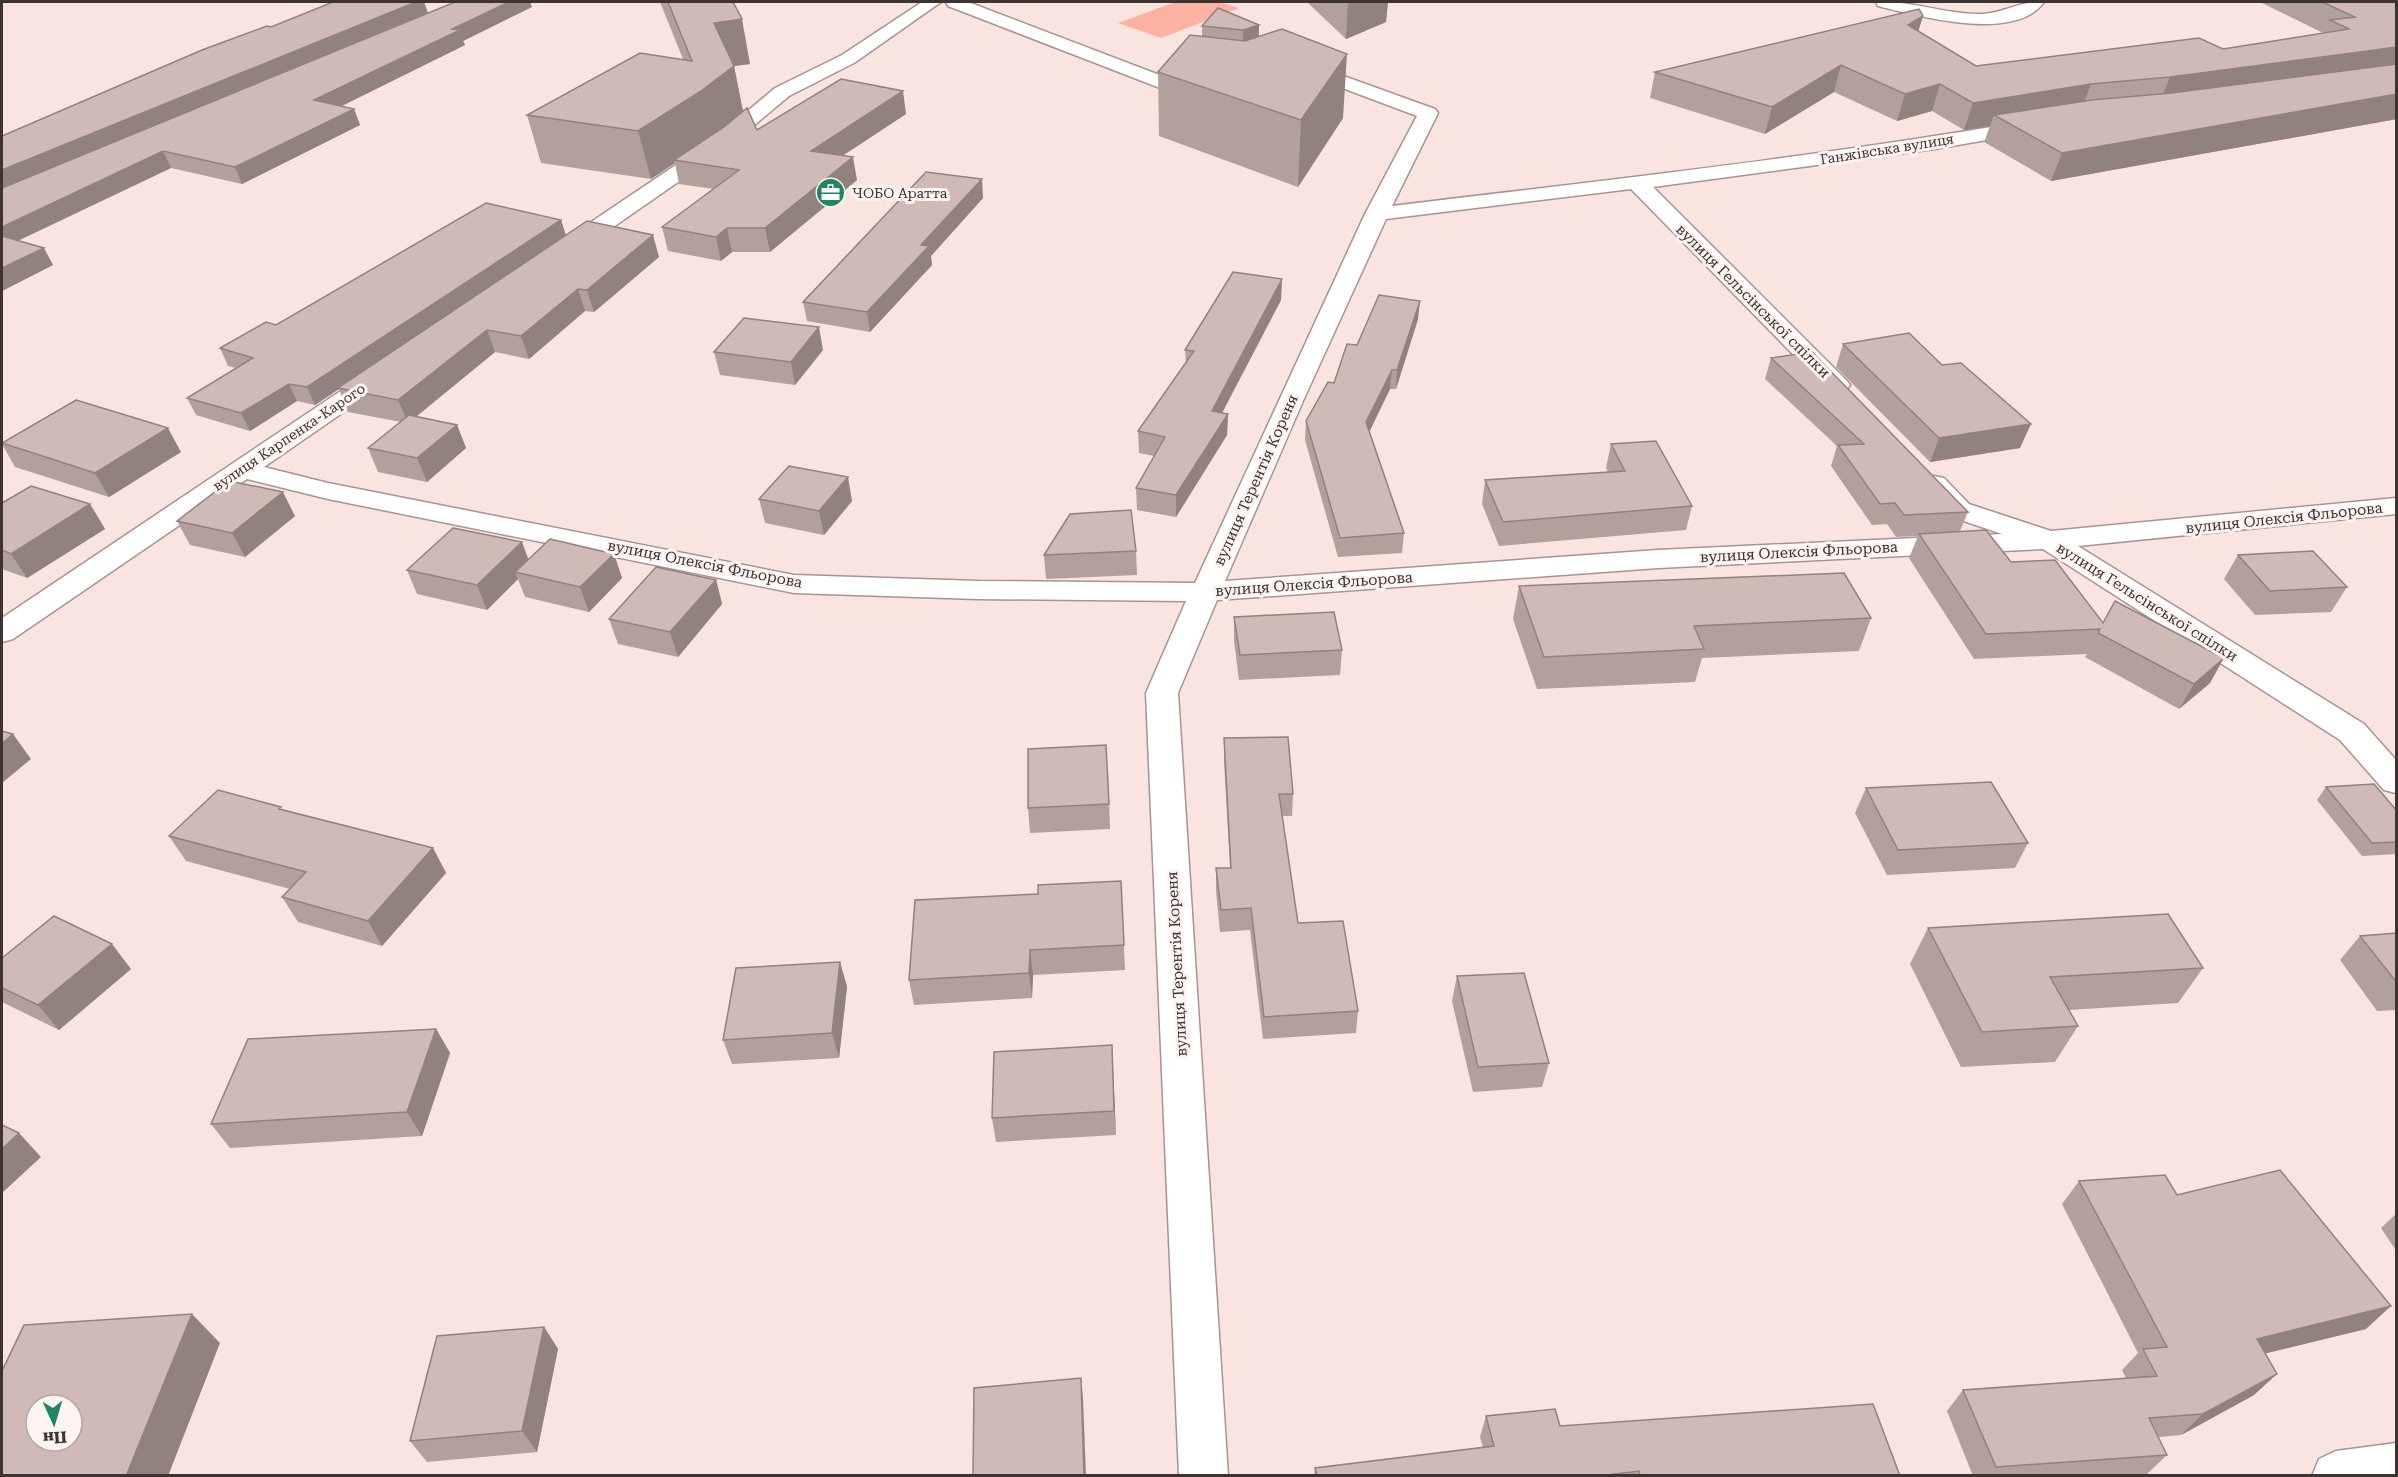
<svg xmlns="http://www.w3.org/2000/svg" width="2398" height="1477" font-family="'Roboto Serif',serif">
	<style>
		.green { fill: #fcb2a3 }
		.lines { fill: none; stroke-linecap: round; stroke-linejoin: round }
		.street-casing { stroke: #a8948f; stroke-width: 3 }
		.street { fill: #fff; fill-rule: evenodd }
		.wall { fill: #b2a09c }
		.shaded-wall { fill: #91827f }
		.building { fill: #cfbab5; stroke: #91827f; stroke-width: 1.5; fill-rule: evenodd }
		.labels { text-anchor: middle; stroke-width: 6; stroke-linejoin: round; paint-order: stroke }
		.far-street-label { font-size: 14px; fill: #3d3432; stroke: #fef5f3 }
		.far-poi-label { font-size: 14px; fill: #3d3432; stroke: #fef5f3; text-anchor: start }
		.street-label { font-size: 15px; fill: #3d3432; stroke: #fef5f3 }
	</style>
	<rect width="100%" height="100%" fill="#fae4df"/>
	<path class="green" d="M 1175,2 L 1219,2 L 1239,8 L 1161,38 L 1118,23 Z"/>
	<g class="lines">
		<defs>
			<g id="street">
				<path d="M 922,2 L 941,2 L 854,63 L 789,96 L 727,148 L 573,255 L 565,257 L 557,255 L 554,250 L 557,245 L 713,140 L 775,88 L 842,55 Z"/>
				<path d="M 946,2 L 968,2 L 1183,84 L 1208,87 L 1210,91 L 1208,95 L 1201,97 L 1173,93 L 948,6 Z"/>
				<path d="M 1876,2 C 1911,0 1946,15 1982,14 C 2005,13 2022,0 2044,2 C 2015,43 1918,16 1878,6 Z"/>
				<path d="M 1313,65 L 1435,109 L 1438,113 L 1392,206 C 1606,180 1820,157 2032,120 L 2039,122 L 2042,126 L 2039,130 L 2032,132 L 1935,149 L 1653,187 L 1846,380 L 1850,385 L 1846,390 L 1837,393 L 1828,390 L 1631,189 L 1386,219 L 1303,401 L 1225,581 L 1658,550 L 2002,534 L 1949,516 L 1920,484 L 1924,478 L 1934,476 L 1944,478 L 1969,504 L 2051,531 L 2396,498 L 2396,514 L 2078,546 L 2364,724 L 2396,760 L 2396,793 L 2384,790 L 2340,740 L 2043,549 L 1658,568 L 1217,600 L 1178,693 L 1228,1476 L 1179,1476 L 1146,693 L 1186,601 L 978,599 L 794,593 L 328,499 L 247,479 L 13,639 L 2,642 L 2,618 L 372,370 L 381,367 L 390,370 L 394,375 L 390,380 L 264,467 L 328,483 L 794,575 L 978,581 L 1195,583 L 1365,214 L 1417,116 L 1313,77 L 1303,81 L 1296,79 L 1294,75 L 1296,71 Z"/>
				<path d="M 2396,1443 L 2396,1476 L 2312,1476 L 2319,1459 L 2336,1451 Z"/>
			</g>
		</defs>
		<use href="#street" class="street-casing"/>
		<use href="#street" class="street"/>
	</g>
	<g class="wall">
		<path d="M 333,2 L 424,2 L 428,13 L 532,7 L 463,41 L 465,45 L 342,106 L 354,109 L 360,125 L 242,184 L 171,168 L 18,241 L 53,265 L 2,291 L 2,136 Z"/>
		<path d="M 660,2 L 733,2 L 750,64 L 734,66 L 743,111 L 757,130 L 906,114 L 843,155 L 857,180 L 770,252 L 732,252 L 721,261 L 668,251 L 662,227 L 714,189 L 679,184 L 675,163 L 651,179 L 541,163 L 527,115 L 683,59 Z"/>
		<path d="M 1307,2 L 1388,2 L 1386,22 L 1346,39 Z"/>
		<path d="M 2260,2 L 2397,2 L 2397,119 L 2051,181 L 1984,142 L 1990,126 L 1964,130 L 1932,111 L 1897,121 L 1834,92 L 1765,134 L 1650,98 L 1655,72 L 1923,16 L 1918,31 L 1976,66 L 2223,49 L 2323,33 Z"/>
		<path d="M 1259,25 L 1259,36 L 1343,118 L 1298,187 L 1159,136 L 1158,72 L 1202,36 L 1202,26 Z"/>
		<path d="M 983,198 L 931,256 L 932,265 L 870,332 L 807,321 L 803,302 Z"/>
		<path d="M 561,220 L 566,236 L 659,257 L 594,312 L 585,311 L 529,359 L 495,352 L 416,417 L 457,425 L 466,448 L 427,482 L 378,472 L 368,448 L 401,422 L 348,412 L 339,389 L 315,405 L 297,401 L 250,431 L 196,415 L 187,398 L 236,368 L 228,366 L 220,348 L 276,325 Z"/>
		<path d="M 1282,279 L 1281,300 L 1222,413 L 1228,414 L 1227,435 L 1176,517 L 1137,510 L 1136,488 L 1154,456 L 1139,453 L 1138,431 L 1186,364 L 1185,350 Z"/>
		<path d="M 1418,319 L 1396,389 L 1390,389 L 1369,431 L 1404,533 L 1402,553 L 1338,557 L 1305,440 L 1306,421 L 1334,383 L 1357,345 Z"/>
		<path d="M 1843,344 L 1942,365 L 2020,448 L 1930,462 L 1836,367 Z"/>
		<path d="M 823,350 L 795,385 L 720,375 L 714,352 Z"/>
		<path d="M 1771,358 L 1968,512 L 1960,531 L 2011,562 L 2103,623 L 2210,683 L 2179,709 L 2085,657 L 2087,654 L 1974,659 L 1909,558 L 1918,536 L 1896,537 L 1887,524 L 1872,525 L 1831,466 L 1837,446 L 1765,379 Z"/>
		<path d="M 2,442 L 181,452 L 109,497 L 15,467 L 2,444 Z"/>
		<path d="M 1611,444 L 1692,506 L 1686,530 L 1499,546 L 1482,504 L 1485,480 L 1608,472 L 1606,468 Z"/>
		<path d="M 759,499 L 852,501 L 824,535 L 765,523 Z"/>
		<path d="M 2,503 L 90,504 L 105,529 L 27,578 L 2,569 Z"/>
		<path d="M 295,516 L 245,557 L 190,545 L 177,521 Z"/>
		<path d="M 1136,551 L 1137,575 L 1046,579 L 1044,555 Z"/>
		<path d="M 614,554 L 622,578 L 589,612 L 525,597 L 518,579 L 487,610 L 417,594 L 407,570 Z"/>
		<path d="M 2238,555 L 2347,587 L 2331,612 L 2255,615 L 2224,579 Z"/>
		<path d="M 716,580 L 722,604 L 678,657 L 618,644 L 609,619 Z"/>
		<path d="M 1519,586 L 1871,618 L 1859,651 L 1702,658 L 1695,682 L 1537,689 L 1513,619 Z"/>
		<path d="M 1234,617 L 1342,650 L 1340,675 L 1239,680 L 1234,641 Z"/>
		<path d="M 1224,738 L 1293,794 L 1292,816 L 1282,816 L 1298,923 L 1358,1011 L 1356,1033 L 1263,1039 L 1250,930 L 1220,932 L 1216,891 L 1216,868 L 1230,868 L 1224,761 Z"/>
		<path d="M 1108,770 L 1110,829 L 1030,833 L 1028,808 Z"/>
		<path d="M 2326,787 L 2397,811 L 2397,854 L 2362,856 L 2317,800 Z"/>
		<path d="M 1866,788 L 2028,843 L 2015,868 L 1887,875 L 1855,813 Z"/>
		<path d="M 282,809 L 433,848 L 446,873 L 382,946 L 298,922 L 282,897 L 290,889 L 186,861 L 169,836 Z"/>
		<path d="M 1121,881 L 1125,970 L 1033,975 L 1032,998 L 914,1005 L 909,980 L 1038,894 Z"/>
		<path d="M 1928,928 L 2203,968 L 2178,1003 L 2069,1010 L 2078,1026 L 2055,1062 L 1961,1067 L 1910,964 Z"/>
		<path d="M 2397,933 L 2397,1010 L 2377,1011 L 2340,960 L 2360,936 Z"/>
		<path d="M 2,958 L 131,969 L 59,1030 L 2,1002 Z"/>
		<path d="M 840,962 L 847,987 L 839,1058 L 732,1064 L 723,1040 Z"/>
		<path d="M 1457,976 L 1549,1063 L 1542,1087 L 1473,1092 L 1452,1001 Z"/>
		<path d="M 436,1029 L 450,1053 L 422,1136 L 230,1148 L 211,1124 Z"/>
		<path d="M 1112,1045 L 1116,1135 L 996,1142 L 992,1118 Z"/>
		<path d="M 2079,1181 L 2177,1195 L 2366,1329 L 2265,1353 L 2254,1395 L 2181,1435 L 2158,1437 L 2167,1455 L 2146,1475 L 1973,1476 L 1947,1411 L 1963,1390 L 2126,1378 L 2122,1370 L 2138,1353 L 2062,1204 Z"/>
		<path d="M 2397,1213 L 2397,1252 L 2381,1228 Z"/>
		<path d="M 544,1327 L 558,1349 L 537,1452 L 427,1462 L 410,1441 Z"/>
		<path d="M 1486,1416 L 1560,1426 L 1900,1476 L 1314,1476 L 1315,1468 L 1483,1447 L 1480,1437 Z"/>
	</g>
	<g class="shaded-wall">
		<path d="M 416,2 L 424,2 L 428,13 L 2,191 L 2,170 Z"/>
		<path d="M 509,2 L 530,2 L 532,7 L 463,41 L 465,45 L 321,116 L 314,100 L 452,29 Z"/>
		<path d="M 1348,2 L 1388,2 L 1386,22 L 1346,39 Z"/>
		<path d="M 1923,16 L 1915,42 L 1908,25 Z"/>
		<path d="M 742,19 L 750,64 L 734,66 L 743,112 L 712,138 L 674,160 L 675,163 L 651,179 L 638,131 L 701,91 L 714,23 Z"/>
		<path d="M 1259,25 L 1258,82 L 1242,88 L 1243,30 Z"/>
		<path d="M 2397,47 L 2397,70 L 2159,104 L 2170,77 Z"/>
		<path d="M 1347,54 L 1343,118 L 1298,187 L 1301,120 Z"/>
		<path d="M 1841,65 L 1834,92 L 1765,134 L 1772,107 Z"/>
		<path d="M 1940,84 L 1932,111 L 1897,121 L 1905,94 Z"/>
		<path d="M 2091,84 L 2081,111 L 1994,115 L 1990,126 L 1964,130 L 1973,103 Z"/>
		<path d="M 903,91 L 906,114 L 815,174 L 811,151 Z"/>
		<path d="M 2397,94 L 2397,119 L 2051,181 L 2062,153 Z"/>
		<path d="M 354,109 L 360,125 L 242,184 L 235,167 Z"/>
		<path d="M 163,151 L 171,168 L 2,248 L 2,227 Z"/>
		<path d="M 853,157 L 857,180 L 770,252 L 765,228 Z"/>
		<path d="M 982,179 L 983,198 L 931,256 L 932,265 L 870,332 L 867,312 L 921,245 Z"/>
		<path d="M 561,220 L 566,236 L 315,405 L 307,387 Z"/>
		<path d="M 727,228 L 732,252 L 721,261 L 716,237 Z"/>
		<path d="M 653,235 L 659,257 L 594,312 L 587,290 Z"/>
		<path d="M 44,248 L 53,265 L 2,291 L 2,268 Z"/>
		<path d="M 1282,279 L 1281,300 L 1212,432 L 1212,411 Z"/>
		<path d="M 578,289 L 585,311 L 529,359 L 521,336 Z"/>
		<path d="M 1420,301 L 1418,319 L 1396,389 L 1397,370 Z"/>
		<path d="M 819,327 L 823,350 L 795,385 L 791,362 Z"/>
		<path d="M 487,330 L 495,352 L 408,423 L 398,400 Z"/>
		<path d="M 1392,370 L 1390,389 L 1365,441 L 1366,422 Z"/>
		<path d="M 289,384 L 297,401 L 250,431 L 241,413 Z"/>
		<path d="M 1228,414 L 1227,435 L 1176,517 L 1176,495 Z"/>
		<path d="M 2031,424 L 2020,448 L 1930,462 L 1939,438 Z"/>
		<path d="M 457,425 L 466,448 L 427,482 L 417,458 Z"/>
		<path d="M 168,428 L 181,452 L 109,497 L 95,473 Z"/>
		<path d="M 848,477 L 852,501 L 824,535 L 819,511 Z"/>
		<path d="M 283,492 L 295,516 L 245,557 L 232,533 Z"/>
		<path d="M 90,504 L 105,529 L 27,578 L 11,554 Z"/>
		<path d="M 522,542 L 531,566 L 515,572 L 518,579 L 487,610 L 477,585 Z"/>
		<path d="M 614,554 L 622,578 L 589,612 L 580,587 Z"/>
		<path d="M 716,580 L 722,604 L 678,657 L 670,632 Z"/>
		<path d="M 2224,658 L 2210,683 L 2179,709 L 2194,684 Z"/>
		<path d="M 13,734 L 31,759 L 2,783 L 2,743 Z"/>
		<path d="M 433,848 L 446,873 L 382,946 L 368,921 Z"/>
		<path d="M 112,944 L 131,969 L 59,1030 L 38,1005 Z"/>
		<path d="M 1030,950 L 1033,975 L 1032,998 L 1029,973 Z"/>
		<path d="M 840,962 L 847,987 L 839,1058 L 832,1033 Z"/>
		<path d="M 436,1029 L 450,1053 L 422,1136 L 407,1112 Z"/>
		<path d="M 1112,1045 L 1113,1070 L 1116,1135 L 1114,1111 Z"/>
		<path d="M 19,1133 L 41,1157 L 2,1193 L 2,1149 Z"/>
		<path d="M 2391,1306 L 2366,1329 L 2235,1361 L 2257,1339 Z"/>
		<path d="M 192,1314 L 220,1343 L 168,1476 L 126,1476 Z"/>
		<path d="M 544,1327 L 558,1349 L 537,1452 L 522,1431 Z"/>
		<path d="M 2277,1374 L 2254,1395 L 2181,1435 L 2203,1414 Z"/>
		<path d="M 1081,1378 L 1083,1399 L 1086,1476 L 1084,1476 Z"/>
	</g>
	<g class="building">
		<path d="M 333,2 L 416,2 L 2,170 L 2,136 L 202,50 L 267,26 L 271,27 Z"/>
		<path d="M 455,2 L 509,2 L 452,29 L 460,30 L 314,100 L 354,109 L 235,167 L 163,151 L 2,227 L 2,188 Z"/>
		<path d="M 668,2 L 733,2 L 742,19 L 714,23 L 734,66 L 701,91 L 638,131 L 527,115 L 640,53 L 692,61 Z"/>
		<path d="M 2322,2 L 2397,2 L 2397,47 L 2170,77 L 2091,84 L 1973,103 L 1940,84 L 1905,94 L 1841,65 L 1772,107 L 1655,72 L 1919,9 L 1923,16 L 1908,25 L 1976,66 L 2199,38 L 2223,49 L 2349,29 L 2330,20 L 2355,17 Z"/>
		<path d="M 1218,8 L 1259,25 L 1243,30 L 1202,26 Z"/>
		<path d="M 1282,29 L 1347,54 L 1301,120 L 1158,72 L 1190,35 L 1245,41 Z"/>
		<path d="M 2397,64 L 2397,94 L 2062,153 L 1994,115 L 2092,100 L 2171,93 Z"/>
		<path d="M 841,79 L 903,91 L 811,151 L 853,157 L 765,228 L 727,228 L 716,237 L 662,227 L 739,170 L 674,160 L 724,127 L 747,108 L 757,130 Z"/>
		<path d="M 926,172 L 982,179 L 921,245 L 929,246 L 867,312 L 803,302 Z"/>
		<path d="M 486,203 L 561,220 L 307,387 L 289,384 L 241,413 L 187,398 L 253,358 L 220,348 L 266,322 L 276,325 Z"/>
		<path d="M 587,221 L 653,235 L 587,290 L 578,289 L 521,336 L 487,330 L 398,400 L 338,388 Z"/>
		<path d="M 2,236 L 44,248 L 2,268 Z"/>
		<path d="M 1233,272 L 1282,279 L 1212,411 L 1228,414 L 1176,495 L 1136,488 L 1165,437 L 1138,431 L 1194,351 L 1185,350 Z"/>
		<path d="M 1379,295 L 1420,301 L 1397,370 L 1392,370 L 1366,422 L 1404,533 L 1340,538 L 1306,421 L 1328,382 L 1334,383 L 1347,344 L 1357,345 Z"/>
		<path d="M 744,318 L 819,327 L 791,362 L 714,352 Z"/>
		<path d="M 1909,333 L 1942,365 L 1961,363 L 2031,424 L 1939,438 L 1843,344 Z"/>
		<path d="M 1812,352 L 1968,512 L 1904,515 L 1895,503 L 1880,504 L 1838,445 L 1864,444 L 1771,358 Z"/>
		<path d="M 76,400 L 168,428 L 95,473 L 2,443 Z"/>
		<path d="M 409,415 L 457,425 L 417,458 L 368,448 Z"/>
		<path d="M 1656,441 L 1692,506 L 1503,522 L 1485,480 L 1625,471 L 1611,444 Z"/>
		<path d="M 789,466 L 848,477 L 819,511 L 759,499 Z"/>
		<path d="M 229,481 L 283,492 L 232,533 L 177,521 Z"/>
		<path d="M 31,486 L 90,504 L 11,554 L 2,550 L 2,503 Z"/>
		<path d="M 1131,510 L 1136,551 L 1044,555 L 1070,514 Z"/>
		<path d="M 453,528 L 522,542 L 477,585 L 407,570 Z"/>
		<path d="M 1986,530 L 2011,562 L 2055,560 L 2103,623 L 2115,601 L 2224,658 L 2194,684 L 2098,633 L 2100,629 L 1986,634 L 1919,534 Z"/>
		<path d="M 550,539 L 614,554 L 580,587 L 515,572 Z"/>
		<path d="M 2313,551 L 2347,587 L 2270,591 L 2238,555 Z"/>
		<path d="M 656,567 L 716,580 L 670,632 L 609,619 Z"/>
		<path d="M 1844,573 L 1871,618 L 1694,626 L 1704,649 L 1544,657 L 1519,586 Z"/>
		<path d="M 1334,612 L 1342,650 L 1240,655 L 1234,617 Z"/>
		<path d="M 2,731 L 13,734 L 2,743 Z"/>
		<path d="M 1288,737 L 1293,794 L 1279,794 L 1298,923 L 1343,921 L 1358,1011 L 1264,1017 L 1251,908 L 1221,910 L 1216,868 L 1231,868 L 1224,738 Z"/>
		<path d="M 1106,745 L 1109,804 L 1028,808 L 1028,749 Z"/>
		<path d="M 1991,782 L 2028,843 L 1898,850 L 1866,788 Z"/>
		<path d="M 2374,784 L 2397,811 L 2397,842 L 2372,843 L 2326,787 Z"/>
		<path d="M 218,790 L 281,807 L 279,809 L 433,848 L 368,921 L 282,897 L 306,872 L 169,836 Z"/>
		<path d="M 1121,881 L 1124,945 L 1030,950 L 1029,973 L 909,980 L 915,900 L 1038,894 L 1038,885 Z"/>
		<path d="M 2168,914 L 2203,968 L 2050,977 L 2078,1026 L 1982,1032 L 1928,928 Z"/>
		<path d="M 54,916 L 112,944 L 38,1005 L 2,988 L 2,958 Z"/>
		<path d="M 2397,933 L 2397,983 L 2360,936 Z"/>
		<path d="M 840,962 L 832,1033 L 723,1040 L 736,968 Z"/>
		<path d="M 1524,973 L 1549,1063 L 1478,1067 L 1457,976 Z"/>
		<path d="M 436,1029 L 407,1112 L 211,1124 L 248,1039 Z"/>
		<path d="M 1112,1045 L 1114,1111 L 992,1118 L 994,1052 Z"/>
		<path d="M 2,1125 L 19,1133 L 2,1149 Z"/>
		<path d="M 2280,1170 L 2391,1306 L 2257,1339 L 2277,1374 L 2203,1414 L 2149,1418 L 2167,1455 L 1996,1467 L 1963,1390 L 2157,1376 L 2143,1349 L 2167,1347 L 2079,1181 L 2165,1175 L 2177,1195 Z"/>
		<path d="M 192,1314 L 126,1476 L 2,1476 L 2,1371 L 24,1325 ZM 36,1405 L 72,1405 L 72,1441 L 36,1441 Z"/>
		<path d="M 544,1327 L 522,1431 L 410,1441 L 437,1336 Z"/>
		<path d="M 1081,1378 L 1084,1476 L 973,1476 L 974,1388 Z"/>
		<path d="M 1873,1404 L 1900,1476 L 1640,1476 L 1639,1471 L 1599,1476 L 1317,1476 L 1315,1468 L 1494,1446 L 1486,1416 L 1555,1409 L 1560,1426 Z"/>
	</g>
	<defs>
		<symbol id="office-disc" viewBox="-11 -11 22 22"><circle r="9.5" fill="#1e8662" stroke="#fef5f3"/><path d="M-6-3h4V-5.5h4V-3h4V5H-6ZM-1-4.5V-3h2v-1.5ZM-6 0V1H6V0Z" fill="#fff"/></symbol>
	</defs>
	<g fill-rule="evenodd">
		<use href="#office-disc" x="814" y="176" width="33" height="33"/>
	</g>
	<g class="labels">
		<g class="far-street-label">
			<text transform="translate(1887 149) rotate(-9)" y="5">Ганжівська вулиця</text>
			<text transform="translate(289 437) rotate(-34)" y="5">вулиця Карпенка-Карого</text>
		</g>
		<g class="far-poi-label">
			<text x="852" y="198">ЧОБО Аратта</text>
		</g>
		<g class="street-label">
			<text transform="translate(1753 301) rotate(45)" y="5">вулиця Гельсінської спілки</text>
			<text transform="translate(1256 480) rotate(-66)" y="5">вулиця Терентія Кореня</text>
			<text transform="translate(2284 518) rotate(-6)" y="5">вулиця Олексія Фльорова</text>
			<text transform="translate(1799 552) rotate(-3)" y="5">вулиця Олексія Фльорова</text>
			<text transform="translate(705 564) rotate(11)" y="5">вулиця Олексія Фльорова</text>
			<text transform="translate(1314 584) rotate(-4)" y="5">вулиця Олексія Фльорова</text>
			<text transform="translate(2147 602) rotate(32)" y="5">вулиця Гельсінської спілки</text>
			<text transform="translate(1177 964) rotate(-93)" y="5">вулиця Терентія Кореня</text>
		</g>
	</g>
	<rect width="2398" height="1477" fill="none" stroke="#3d3432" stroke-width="6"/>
	<g transform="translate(54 1423) rotate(176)"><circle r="28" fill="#fef5f3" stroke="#b1a8a6" stroke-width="1.5"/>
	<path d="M0-4.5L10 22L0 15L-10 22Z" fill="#1e8662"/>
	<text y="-9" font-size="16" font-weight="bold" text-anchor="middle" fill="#3d3432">Пн</text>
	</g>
</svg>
